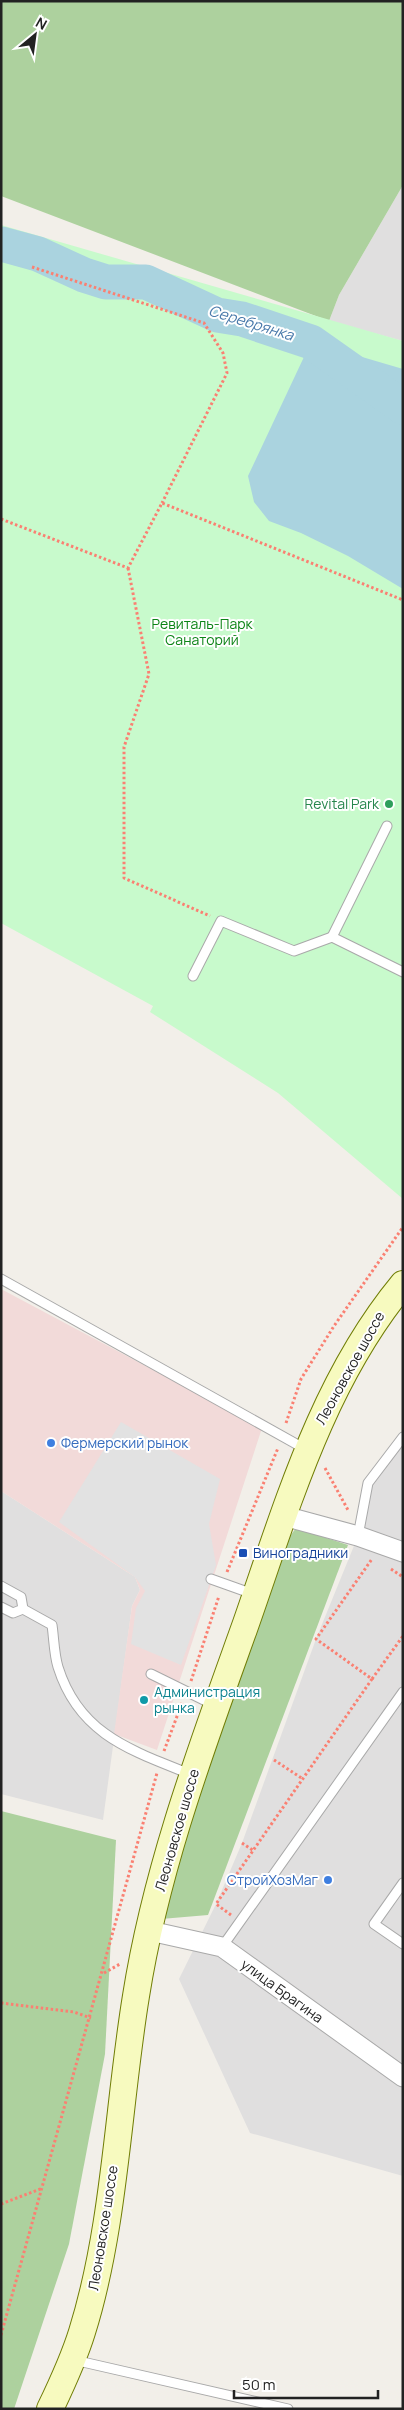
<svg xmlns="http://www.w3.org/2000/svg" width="404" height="2410" font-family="Manrope,sans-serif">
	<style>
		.residential { fill: #e0dfdf }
		.commercial { fill: #f2dad9 }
		.forest { fill: #add19e }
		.park { fill: #c8facc }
		.parking { fill: #e2e2e2 }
		.water { fill: #aad3df }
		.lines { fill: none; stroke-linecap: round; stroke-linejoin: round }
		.river { stroke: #aad3df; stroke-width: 35 }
		.service-casing { stroke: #a9a9a9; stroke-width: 11 }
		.minor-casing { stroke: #a9a9a9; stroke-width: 21 }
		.secondary-casing { stroke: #707d05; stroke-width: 28 }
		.path { stroke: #fa8072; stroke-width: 3; stroke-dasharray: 2.5 2.5; stroke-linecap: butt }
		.service { stroke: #fff; stroke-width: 9 }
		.minor { stroke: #fff; stroke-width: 19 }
		.secondary { stroke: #f7fabf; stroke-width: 26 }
		.leisure-dot { fill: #2e9e5b; stroke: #fff; stroke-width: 2 }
		.shop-dot { fill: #3f7fe0; stroke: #fff; stroke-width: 2 }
		.transit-dot { fill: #1a4fb4; stroke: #fff; stroke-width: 2 }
		.culture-dot { fill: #0f9aa8; stroke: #fff; stroke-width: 2 }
		.labels { text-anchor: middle; stroke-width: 4; stroke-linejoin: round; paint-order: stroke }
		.park-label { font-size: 14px; fill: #0c8416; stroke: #fff }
		.leisure-label { font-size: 14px; fill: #27864d; stroke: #fff; text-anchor: end }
		.street-label { font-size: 14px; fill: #222; stroke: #fff }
		.shop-label { font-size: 14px; fill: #366cbe; stroke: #fff; text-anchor: start }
		.transit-label { font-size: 14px; fill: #164399; stroke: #fff; text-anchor: start }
		.culture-label { font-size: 14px; fill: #0d838f; stroke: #fff; text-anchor: start }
		.water-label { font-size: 15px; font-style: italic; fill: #4a7aab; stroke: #fff }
	</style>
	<rect width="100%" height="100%" fill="#f2efe9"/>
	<g class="residential">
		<path d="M 403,185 L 403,341 L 329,321 L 339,295 Z"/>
		<path d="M 403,1437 L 403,2176 L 250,2133 L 179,1979 L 216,1904 L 242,1843 L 316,1639 L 358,1536 L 368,1483 Z"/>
		<path d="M 1,1491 L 135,1577 L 140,1590 L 132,1606 L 103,1820 L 1,1794 Z"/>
	</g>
	<path class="commercial" d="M 1,1289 L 262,1428 L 157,1750 L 114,1734 L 132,1606 L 140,1590 L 135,1577 L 1,1491 Z"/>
	<g class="forest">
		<path d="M 1,1 L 403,1 L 403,185 L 339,295 L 329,321 L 1,196 Z"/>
		<path d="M 296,1528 L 348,1545 L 208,1915 L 161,1919 L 178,1844 L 279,1551 Z"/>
		<path d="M 1,1811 L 116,1840 L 105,2054 L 69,2244 L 14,2409 L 1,2409 Z"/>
	</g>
	<path class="park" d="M 1,225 L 403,341 L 403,1199 L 278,1093 L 150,1012 L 153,1006 L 1,923 Z"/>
	<path class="parking" d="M 121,1422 L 220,1479 L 209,1524 L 216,1565 L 181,1665 L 131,1644 L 136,1608 L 145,1591 L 135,1577 L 59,1522 Z"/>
	<path class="water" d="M 311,342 L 403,369 L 403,589 L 348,556 L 301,533 L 269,521 L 254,502 L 248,476 Z"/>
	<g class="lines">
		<path class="river" d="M 1,244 L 38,254 L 84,275 L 106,282 L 146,282 L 217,315 L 242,319 L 311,342 L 403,407"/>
		<defs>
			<g id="service">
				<path d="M 387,826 L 332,937 L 403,972"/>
				<path d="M 193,976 L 221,921 L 294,951 L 332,937"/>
				<path d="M 1,1279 L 307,1450"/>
				<path d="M 358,1536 L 368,1483 L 403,1437"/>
				<path d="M 211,1579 L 253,1594"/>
				<path d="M 1,1586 L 21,1597 L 23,1609 L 13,1613 L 1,1607"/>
				<path d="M 23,1609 L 52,1625 C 54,1639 54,1654 58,1667 C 79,1734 130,1750 190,1774"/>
				<path d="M 151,1674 L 214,1705"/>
				<path d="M 403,1883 L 374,1924 L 403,1944"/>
				<path d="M 222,1947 L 403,1692"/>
				<path d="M 74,2360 L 288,2409"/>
			</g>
			<g id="minor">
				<path d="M 284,1516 L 358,1536 L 403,1552"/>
				<path d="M 150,1931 L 222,1947 L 403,2077"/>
			</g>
			<path id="secondary" d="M 50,2409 C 62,2384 74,2358 82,2332 C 115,2227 118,2105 136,1996 C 156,1869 201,1749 244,1629 C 286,1510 321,1383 403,1284"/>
		</defs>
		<use href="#service" class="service-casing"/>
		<use href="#minor" class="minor-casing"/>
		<use href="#secondary" class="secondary-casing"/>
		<g class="path">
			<path d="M 32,267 L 204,323 L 223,353 L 227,373 L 162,503"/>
			<path d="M 1,519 L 128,568 L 162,503 L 403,600"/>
			<path d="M 128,568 L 149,674 L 124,747 L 124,878 L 210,916"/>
			<path d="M 286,1423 L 301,1379 L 334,1326 L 403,1227"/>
			<path d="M 325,1468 L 348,1510"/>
			<path d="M 391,1569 L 403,1577"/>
			<path d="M 227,1572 L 278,1448"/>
			<path d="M 372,1679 L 403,1636"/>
			<path d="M 191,1681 L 219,1596"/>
			<path d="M 164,1751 L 182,1703"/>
			<path d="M 274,1760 L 303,1779"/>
			<path d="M 242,1843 L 254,1851"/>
			<path d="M 231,1915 L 216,1904 L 372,1679 L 316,1639 L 372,1559"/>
			<path d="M 104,1973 L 120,1964"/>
			<path d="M 1,2003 L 74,2012 L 91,2018"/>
			<path d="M 1,2204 L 43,2188"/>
			<path d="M 1,2335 L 157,1773"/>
		</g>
		<use href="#service" class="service"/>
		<use href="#minor" class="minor"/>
		<use href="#secondary" class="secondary"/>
	</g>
	<circle class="leisure-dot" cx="389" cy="804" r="5"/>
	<g class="shop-dot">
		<circle cx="51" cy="1443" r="5"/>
		<circle cx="328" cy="1880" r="5"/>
	</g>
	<rect class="transit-dot" x="238" y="1548" width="10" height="10" rx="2.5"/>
	<circle class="culture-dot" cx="144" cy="1700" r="5"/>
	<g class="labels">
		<g class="park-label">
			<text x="202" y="629">Ревиталь-Парк<tspan x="202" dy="16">Санаторий</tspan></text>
		</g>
		<g class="leisure-label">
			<text x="379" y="809">Revital Park</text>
		</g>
		<g class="street-label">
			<text transform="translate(350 1368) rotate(-61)" y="5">Леоновское шоссе</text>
			<text transform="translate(177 1830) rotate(-74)" y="5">Леоновское шоссе</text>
			<text transform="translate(282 1991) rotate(36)" y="5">улица Брагина</text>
			<text transform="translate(103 2228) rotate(-81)" y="5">Леоновское шоссе</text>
		</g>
		<g class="shop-label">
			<text x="61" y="1448">Фермерский рынок</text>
			<text x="318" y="1885" text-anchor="end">СтройХозМаг</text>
		</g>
		<g class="transit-label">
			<text x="253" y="1558">Виноградники</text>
		</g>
		<g class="culture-label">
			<text x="154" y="1697">Администрация<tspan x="154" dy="16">рынка</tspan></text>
		</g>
		<g class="water-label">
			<text transform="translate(251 323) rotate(17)" y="5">Серебрянка</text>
		</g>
	</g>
	<rect width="404" height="2410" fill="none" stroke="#222222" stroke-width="5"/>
	<g transform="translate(35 35) rotate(29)" stroke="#ffffff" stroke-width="4" paint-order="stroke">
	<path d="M0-4L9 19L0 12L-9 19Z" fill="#222222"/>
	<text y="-8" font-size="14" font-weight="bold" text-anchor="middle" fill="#222222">N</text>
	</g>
	<path d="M234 2390v8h144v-8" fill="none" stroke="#222222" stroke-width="2.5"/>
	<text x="242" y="2390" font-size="15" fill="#222222" stroke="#ffffff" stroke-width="4" paint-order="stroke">50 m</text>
</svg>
